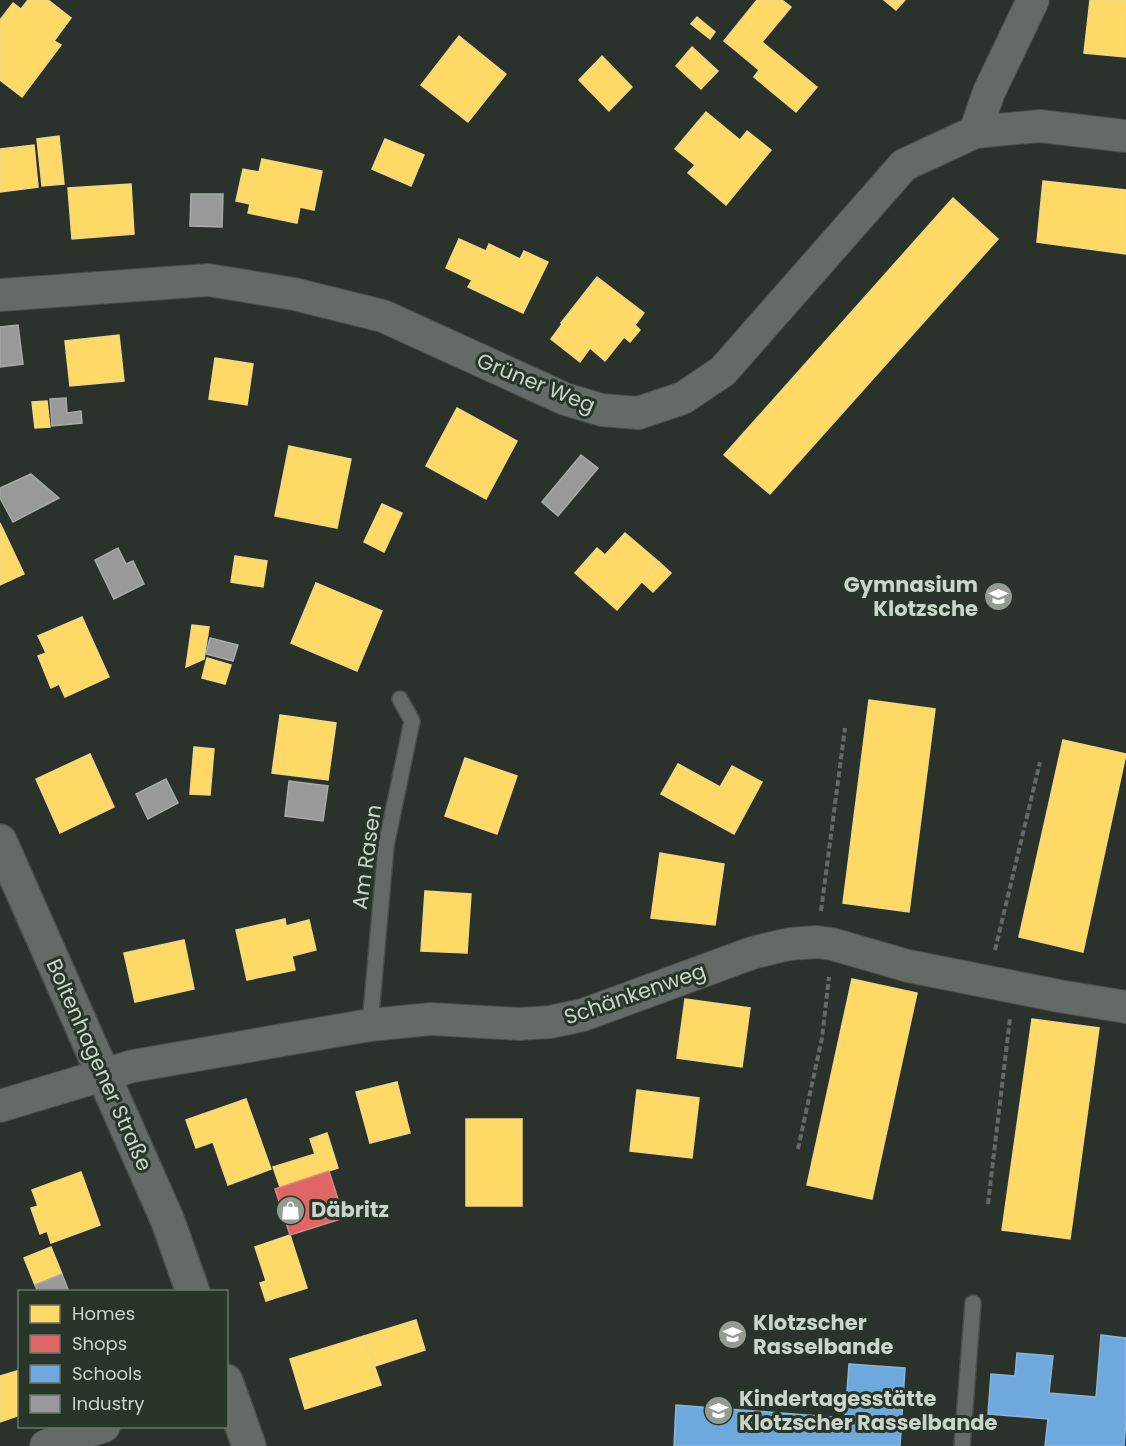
<svg xmlns="http://www.w3.org/2000/svg" width="1126" height="1446" font-family="Poppins,sans-serif">
	<style>
		.homes { fill: #ffd966; stroke: #efd884; stroke-width: 1.5 }
		.shops { fill: #e06666; stroke: #da8784; stroke-width: 1.5 }
		.schools { fill: #6fa8dc; stroke: #8bb5d7; stroke-width: 1.5 }
		.industry { fill: #999; stroke: #a8aba8; stroke-width: 1.5 }
		.lines { fill: none; stroke-linecap: round; stroke-linejoin: round }
		.lane-casing { stroke: #484e48; stroke-width: 18 }
		.street-casing { stroke: #484e48; stroke-width: 34 }
		.secondary-casing { stroke: #484e48; stroke-width: 36 }
		.path { stroke: #646a65; stroke-width: 4; stroke-dasharray: 6 3; stroke-linecap: butt }
		.lane { stroke: #646a65; stroke-width: 15 }
		.street { stroke: #646a65; stroke-width: 32 }
		.secondary { stroke: #646a65; stroke-width: 33 }
		.labels { text-anchor: middle; stroke-width: 6; stroke-linejoin: round; paint-order: stroke }
		.street-label { font-size: 21px; fill: #cbd4cb; stroke: #273628 }
		.poi-label { font-size: 21px; font-weight: bold; fill: #cbd4cb; stroke: #273628; text-anchor: start }
	</style>
	<rect width="100%" height="100%" fill="#2a322b"/>
	<g class="homes">
		<path d="M 28,0 L 48,0 L 71,18 L 54,41 L 61,45 L 22,97 L 0,80 L 0,20 L 13,3 L 21,9 Z"/>
		<path d="M 757,0 L 782,0 L 791,7 L 762,42 L 817,87 L 796,112 L 754,77 L 759,70 L 724,41 Z"/>
		<path d="M 884,0 L 905,0 L 896,10 Z"/>
		<path d="M 1090,0 L 1126,0 L 1126,57 L 1084,53 Z"/>
		<path d="M 697,17 L 715,32 L 710,39 L 691,24 Z"/>
		<path d="M 459,36 L 506,74 L 468,122 L 421,85 Z"/>
		<path d="M 692,47 L 718,71 L 701,89 L 676,66 Z"/>
		<path d="M 602,56 L 632,87 L 609,111 L 579,80 Z"/>
		<path d="M 706,112 L 740,140 L 747,131 L 771,150 L 726,205 L 688,173 L 695,165 L 675,149 Z"/>
		<path d="M 59,136 L 64,184 L 42,186 L 37,139 Z"/>
		<path d="M 385,139 L 424,155 L 411,186 L 372,169 Z"/>
		<path d="M 34,145 L 38,187 L 0,192 L 0,149 Z"/>
		<path d="M 262,159 L 322,171 L 314,210 L 300,207 L 297,223 L 248,213 L 250,204 L 236,201 L 243,169 L 259,172 Z"/>
		<path d="M 1043,181 L 1126,190 L 1126,254 L 1037,242 Z"/>
		<path d="M 131,184 L 134,234 L 72,239 L 68,188 Z"/>
		<path d="M 953,198 L 998,239 L 770,494 L 724,455 Z"/>
		<path d="M 459,239 L 486,251 L 489,244 L 520,259 L 524,251 L 548,262 L 523,313 L 468,287 L 472,280 L 446,268 Z"/>
		<path d="M 597,277 L 644,313 L 635,325 L 640,330 L 630,342 L 624,337 L 605,361 L 590,348 L 580,362 L 551,339 L 562,324 L 561,323 Z"/>
		<path d="M 119,335 L 124,381 L 70,386 L 65,341 Z"/>
		<path d="M 215,358 L 253,364 L 247,405 L 209,399 Z"/>
		<path d="M 47,401 L 50,427 L 35,428 L 32,402 Z"/>
		<path d="M 457,408 L 517,441 L 486,499 L 426,466 Z"/>
		<path d="M 289,446 L 351,459 L 337,528 L 275,516 Z"/>
		<path d="M 382,504 L 402,513 L 384,552 L 364,542 Z"/>
		<path d="M 0,523 L 24,574 L 0,585 Z"/>
		<path d="M 625,533 L 659,562 L 617,610 L 575,573 L 597,548 L 605,555 Z"/>
		<path d="M 235,556 L 267,561 L 263,587 L 231,582 Z"/>
		<path d="M 659,562 L 671,573 L 653,592 L 642,582 Z"/>
		<path d="M 316,583 L 382,611 L 357,671 L 291,643 Z"/>
		<path d="M 82,617 L 109,677 L 65,697 L 59,684 L 51,688 L 38,656 L 46,653 L 38,636 Z"/>
		<path d="M 192,625 L 209,627 L 204,659 L 186,667 Z"/>
		<path d="M 207,658 L 231,665 L 225,684 L 202,678 Z"/>
		<path d="M 869,700 L 935,709 L 909,912 L 843,903 Z"/>
		<path d="M 280,715 L 336,723 L 328,780 L 272,773 Z"/>
		<path d="M 1063,740 L 1126,754 L 1083,952 L 1019,937 Z"/>
		<path d="M 194,747 L 214,749 L 210,795 L 190,794 Z"/>
		<path d="M 90,754 L 114,807 L 60,833 L 36,779 Z"/>
		<path d="M 465,758 L 517,776 L 497,834 L 445,816 Z"/>
		<path d="M 678,764 L 720,787 L 732,766 L 762,782 L 734,834 L 661,794 Z"/>
		<path d="M 660,853 L 724,864 L 715,925 L 651,918 Z"/>
		<path d="M 425,891 L 471,894 L 467,953 L 421,951 Z"/>
		<path d="M 285,919 L 286,926 L 309,920 L 316,950 L 292,956 L 295,970 L 247,980 L 236,930 Z"/>
		<path d="M 184,940 L 194,989 L 135,1002 L 124,953 Z"/>
		<path d="M 852,979 L 917,993 L 872,1199 L 807,1185 Z"/>
		<path d="M 685,999 L 750,1008 L 742,1067 L 677,1058 Z"/>
		<path d="M 1032,1019 L 1099,1028 L 1070,1239 L 1002,1230 Z"/>
		<path d="M 397,1082 L 410,1133 L 370,1143 L 356,1092 Z"/>
		<path d="M 637,1090 L 699,1098 L 692,1158 L 630,1151 Z"/>
		<path d="M 246,1099 L 271,1169 L 228,1185 L 213,1142 L 196,1148 L 186,1120 Z"/>
		<rect x="466" y="1119" width="56" height="87"/>
		<path d="M 327,1133 L 338,1168 L 280,1187 L 273,1167 L 315,1154 L 310,1139 Z"/>
		<path d="M 81,1172 L 100,1225 L 51,1243 L 47,1231 L 40,1234 L 31,1208 L 38,1206 L 32,1190 Z"/>
		<path d="M 290,1235 L 307,1288 L 272,1299 L 255,1247 Z"/>
		<path d="M 51,1247 L 62,1274 L 35,1285 L 24,1258 Z"/>
		<path d="M 266,1281 L 272,1299 L 266,1301 L 260,1283 Z"/>
		<path d="M 416,1320 L 425,1350 L 375,1366 L 364,1336 Z"/>
		<path d="M 364,1336 L 381,1385 L 305,1409 L 290,1359 Z"/>
		<path d="M 20,1370 L 20,1415 L 0,1422 L 0,1376 Z"/>
	</g>
	<path class="shops" d="M 329,1171 L 344,1218 L 290,1235 L 275,1189 Z"/>
	<g class="schools">
		<path d="M 1101,1335 L 1126,1338 L 1126,1420 L 1124,1446 L 1045,1446 L 1048,1419 L 988,1414 L 991,1374 L 1015,1376 L 1017,1353 L 1053,1356 L 1049,1393 L 1096,1397 Z"/>
		<path d="M 849,1364 L 905,1368 L 900,1446 L 674,1446 L 676,1405 L 845,1418 Z"/>
	</g>
	<g class="industry">
		<path d="M 191,194 L 223,194 L 222,227 L 190,226 Z"/>
		<path d="M 18,325 L 23,364 L 0,367 L 0,327 Z"/>
		<path d="M 66,398 L 67,413 L 81,411 L 82,423 L 52,426 L 50,399 Z"/>
		<path d="M 581,455 L 598,468 L 558,516 L 542,502 Z"/>
		<path d="M 31,474 L 59,498 L 13,522 L 0,498 L 0,488 Z"/>
		<path d="M 118,548 L 126,564 L 133,561 L 144,584 L 114,599 L 95,560 Z"/>
		<path d="M 210,638 L 238,645 L 233,661 L 206,654 Z"/>
		<path d="M 166,779 L 178,803 L 148,819 L 136,794 Z"/>
		<path d="M 289,781 L 328,786 L 323,821 L 285,816 Z"/>
		<path d="M 62,1274 L 69,1292 L 38,1292 L 35,1285 Z"/>
	</g>
	<g class="lines">
		<defs>
			<g id="lane">
				<path d="M 370,1025 L 386,846 L 412,721 L 400,699"/>
				<path d="M 962,1446 L 973,1303"/>
			</g>
			<g id="street">
				<path d="M 975,132 L 989,92 L 1033,0"/>
				<path d="M 0,295 L 208,280 L 294,294 L 383,316 L 565,399 L 602,410 L 638,413 L 683,398 L 723,371 L 904,165 L 975,132 L 1040,126 L 1126,136"/>
				<path d="M 0,1106 L 133,1066 L 370,1025 L 431,1019 L 519,1024 L 550,1022 L 583,1015 L 752,953 L 789,944 L 817,942 L 832,944 L 908,966 L 1059,996 L 1126,1007"/>
				<path d="M 46,1446 L 104,1426"/>
			</g>
			<g id="secondary">
				<path d="M 0,841 L 167,1219 L 193,1292"/>
				<path d="M 226,1381 L 249,1446"/>
			</g>
		</defs>
		<use href="#lane" class="lane-casing"/>
		<use href="#street" class="street-casing"/>
		<use href="#secondary" class="secondary-casing"/>
		<g class="path">
			<path d="M 821,911 L 845,728"/>
			<path d="M 995,950 L 1040,762"/>
			<path d="M 798,1149 L 822,1038 L 829,977"/>
			<path d="M 988,1204 L 1010,1018"/>
		</g>
		<use href="#lane" class="lane"/>
		<use href="#street" class="street"/>
		<use href="#secondary" class="secondary"/>
	</g>
	<defs>
		<symbol id="school-disc" viewBox="-11 -11 22 22"><circle r="9.5" fill="#939b93" stroke="#273628"/><path d="M0-5L7-2L0 1L-7-2ZM-4 1L0 2.5L4 1V4Q0 6-4 4Z" fill="#fff"/></symbol>
		<symbol id="shop-disc" viewBox="-11 -11 22 22"><circle r="9.5" fill="#939b93" stroke="#273628"/><path d="M-5-2.5h2.3a2.7 3.5 0 0 1 5.4 0H5L5.5 6h-11ZM-1.5-2.5h3a1.5 2.3 0 0 0-3 0Z" fill="#fff"/></symbol>
	</defs>
	<g fill-rule="evenodd">
		<use href="#school-disc" x="982" y="580" width="33" height="33"/>
		<use href="#shop-disc" x="274" y="1194" width="33" height="33"/>
		<use href="#school-disc" x="716" y="1318" width="33" height="33"/>
		<use href="#school-disc" x="702" y="1394" width="33" height="33"/>
	</g>
	<g class="labels">
		<g class="street-label">
			<text transform="translate(536 383) rotate(22)" y="7">Grüner Weg</text>
			<text transform="translate(367 857) rotate(-82)" y="7">Am Rasen</text>
			<text transform="translate(635 994) rotate(-19)" y="7">Schänkenweg</text>
			<text transform="translate(99 1065) rotate(66)" y="7">Boltenhagener Straße</text>
		</g>
		<g class="poi-label">
			<text x="978" y="592" text-anchor="end">Gymnasium<tspan x="978" dy="24">Klotzsche</tspan></text>
			<text x="311" y="1217">Däbritz</text>
			<text x="753" y="1330">Klotzscher<tspan x="753" dy="24">Rasselbande</tspan></text>
			<text x="739" y="1406">Kindertagesstätte<tspan x="739" dy="24">Klotzscher Rasselbande</tspan></text>
		</g>
	</g>
	<rect x="18" y="1290" width="210" height="138" fill="#273628" stroke="#697569" stroke-width="1.5"/>
	<rect x="30" y="1305" width="30" height="18" fill="#ffd966" stroke="#697569" stroke-width="1.5"/>
	<text x="72" y="1320" font-size="18" fill="#cbd4cb">Homes</text>
	<rect x="30" y="1335" width="30" height="18" fill="#e06666" stroke="#697569" stroke-width="1.5"/>
	<text x="72" y="1350" font-size="18" fill="#cbd4cb">Shops</text>
	<rect x="30" y="1365" width="30" height="18" fill="#6fa8dc" stroke="#697569" stroke-width="1.5"/>
	<text x="72" y="1380" font-size="18" fill="#cbd4cb">Schools</text>
	<rect x="30" y="1395" width="30" height="18" fill="#999999" stroke="#697569" stroke-width="1.5"/>
	<text x="72" y="1410" font-size="18" fill="#cbd4cb">Industry</text>
</svg>
